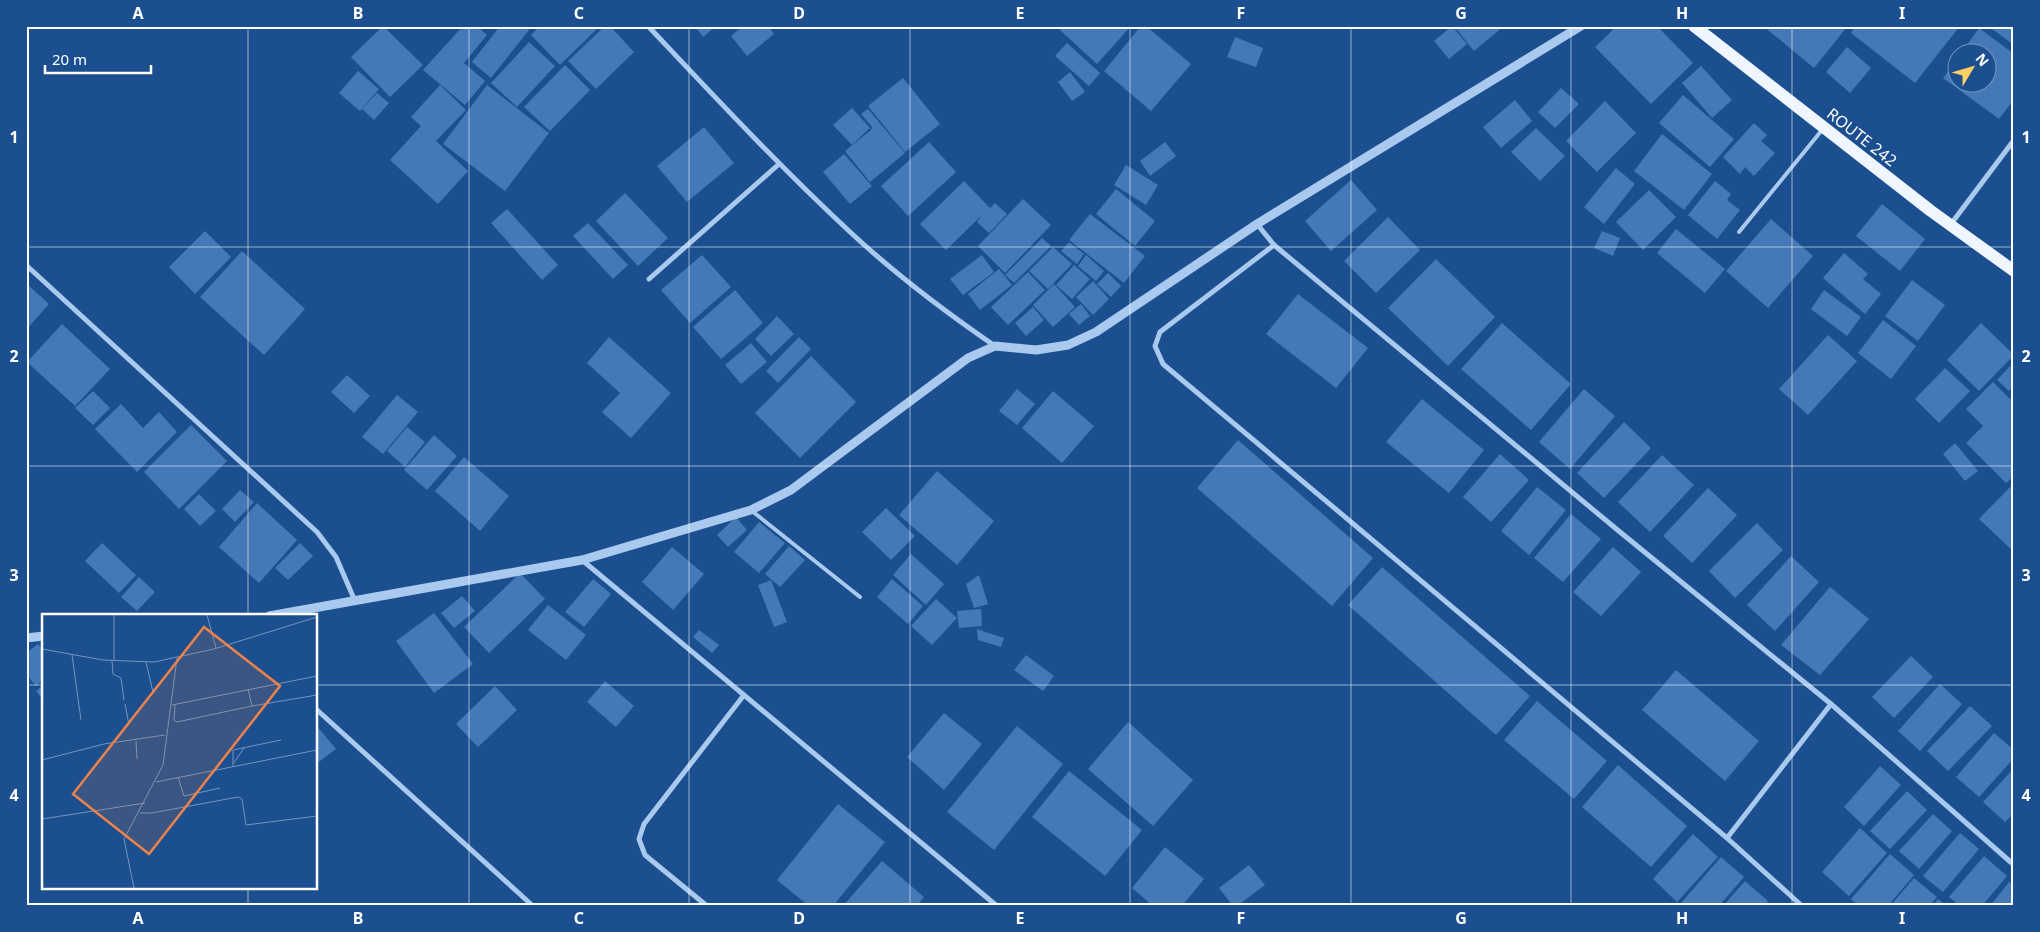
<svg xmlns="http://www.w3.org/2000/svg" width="2040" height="932" font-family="'Noto Sans',sans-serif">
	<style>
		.building { fill: #4478b7 }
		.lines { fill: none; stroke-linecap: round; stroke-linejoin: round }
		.service { stroke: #a9c9ee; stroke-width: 4 }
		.minor { stroke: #a9c9ee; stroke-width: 5 }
		.tertiary { stroke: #a9c9ee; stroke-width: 9 }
		.primary { stroke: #f0f6ff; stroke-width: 12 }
		.grid { fill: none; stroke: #fff; stroke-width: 1; stroke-opacity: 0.55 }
		.labels { text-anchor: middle; stroke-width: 4; stroke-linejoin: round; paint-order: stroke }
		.street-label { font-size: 16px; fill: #fff; stroke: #1b4f8f }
		.inset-road { fill: none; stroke: #7695bc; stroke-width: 1 }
		.view { fill: #ee8249; fill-opacity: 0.15; stroke: #ee8249; stroke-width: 2.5 }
		.inset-edge { fill: none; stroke: #fff; stroke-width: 2.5 }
		.neatline { fill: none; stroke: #fff; stroke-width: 2 }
		.grid-label { font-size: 16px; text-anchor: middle; font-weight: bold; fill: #fff }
	</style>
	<rect width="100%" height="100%" fill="#1b4f8f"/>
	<g class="building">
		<path d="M 383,26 L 423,65 L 390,97 L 351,57 Z"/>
		<path d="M 463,26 L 477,26 L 487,35 L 464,63 L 485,81 L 465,105 L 423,70 Z"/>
		<path d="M 500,26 L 524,26 L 529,30 L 491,78 L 472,62 Z"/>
		<path d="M 540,26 L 600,26 L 560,65 L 531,35 Z"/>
		<path d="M 605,26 L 610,26 L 634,52 L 596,89 L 568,61 Z"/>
		<path d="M 695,26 L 716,26 L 703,37 Z"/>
		<path d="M 743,26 L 768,26 L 774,34 L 747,56 L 731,36 Z"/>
		<path d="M 1063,26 L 1131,26 L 1097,64 L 1060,30 Z"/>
		<path d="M 1141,26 L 1146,26 L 1191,64 L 1151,111 L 1104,71 Z"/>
		<path d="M 1452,26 L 1467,44 L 1449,59 L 1434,41 Z"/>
		<path d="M 1454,26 L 1504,26 L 1474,51 Z"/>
		<path d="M 1617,26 L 1657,26 L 1693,63 L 1651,104 L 1595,47 Z"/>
		<path d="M 1763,26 L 1846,26 L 1847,27 L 1814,68 Z"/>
		<path d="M 1856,26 L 1960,26 L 1915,83 L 1851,33 Z"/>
		<path d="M 1988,26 L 2014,26 L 2014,45 Z"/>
		<path d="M 1979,28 L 2014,54 L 2014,99 L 1999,119 L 1943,78 L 1958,59 L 1958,82 L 1988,82 L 1988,52 L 1962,52 Z"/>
		<path d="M 1235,37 L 1263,48 L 1256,67 L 1227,57 Z"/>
		<path d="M 529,42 L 555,66 L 517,107 L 491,83 Z"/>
		<path d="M 1067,43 L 1100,73 L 1089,86 L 1055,56 Z"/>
		<path d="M 1847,47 L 1871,68 L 1850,93 L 1826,72 Z"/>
		<path d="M 565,65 L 590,90 L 550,131 L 524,107 Z"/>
		<path d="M 1701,66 L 1732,100 L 1712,118 L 1682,83 Z"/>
		<path d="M 358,71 L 379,89 L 360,111 L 339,93 Z"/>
		<path d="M 1070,72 L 1085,92 L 1072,101 L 1058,82 Z"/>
		<path d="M 903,78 L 940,124 L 905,152 L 868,106 Z"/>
		<path d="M 440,85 L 466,110 L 436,141 L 468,171 L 438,204 L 390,160 L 421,126 L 411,117 Z"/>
		<path d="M 487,85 L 549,133 L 505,191 L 443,144 Z"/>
		<path d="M 1561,88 L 1579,104 L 1555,128 L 1538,112 Z"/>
		<path d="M 377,93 L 389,103 L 374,120 L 362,109 Z"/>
		<path d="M 1683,95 L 1734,139 L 1710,167 L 1659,123 Z"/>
		<path d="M 1515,100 L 1532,121 L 1501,148 L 1483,127 Z"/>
		<path d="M 1605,101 L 1636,133 L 1597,172 L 1566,141 Z"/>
		<path d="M 852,108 L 870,128 L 852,145 L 833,125 Z"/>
		<path d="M 868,109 L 905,153 L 870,182 L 845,151 L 871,130 L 872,127 L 861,114 Z"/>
		<path d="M 1754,123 L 1767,135 L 1761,141 L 1775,153 L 1754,176 L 1745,167 L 1740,174 L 1723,157 Z"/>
		<path d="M 704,127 L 734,163 L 687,202 L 657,166 Z"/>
		<path d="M 1536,128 L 1565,156 L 1540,181 L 1511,152 Z"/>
		<path d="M 1662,134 L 1712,174 L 1684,210 L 1634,171 Z"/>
		<path d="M 929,142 L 956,172 L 908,216 L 881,186 Z"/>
		<path d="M 1165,142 L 1176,156 L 1150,176 L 1140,161 Z"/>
		<path d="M 844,154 L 872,186 L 850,204 L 823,172 Z"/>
		<path d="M 1126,165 L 1158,185 L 1146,205 L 1114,185 Z"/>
		<path d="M 1616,168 L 1635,184 L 1604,224 L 1584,207 Z"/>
		<path d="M 1351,180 L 1377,210 L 1331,251 L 1305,221 Z"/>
		<path d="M 964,181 L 990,208 L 995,203 L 1007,214 L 989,233 L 977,222 L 982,215 L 946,250 L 920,224 Z"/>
		<path d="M 1715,181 L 1731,194 L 1727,200 L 1740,210 L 1717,239 L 1688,215 Z"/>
		<path d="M 1116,189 L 1155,221 L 1135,246 L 1096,214 Z"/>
		<path d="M 1649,190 L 1676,217 L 1643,250 L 1616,222 Z"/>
		<path d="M 625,193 L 668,238 L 638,266 L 596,221 Z"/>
		<path d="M 1023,199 L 1051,225 L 1005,273 L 978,246 Z"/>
		<path d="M 1882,204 L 1925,239 L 1900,271 L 1856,236 Z"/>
		<path d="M 507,209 L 558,265 L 542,280 L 491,223 Z"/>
		<path d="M 1090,214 L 1145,256 L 1124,283 L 1069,240 Z"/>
		<path d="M 1388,217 L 1420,250 L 1376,293 L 1344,261 Z"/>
		<path d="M 1771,219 L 1813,256 L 1768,308 L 1726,271 Z"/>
		<path d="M 588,223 L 628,265 L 613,279 L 573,236 Z"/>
		<path d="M 1676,229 L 1725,269 L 1705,293 L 1657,253 Z"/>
		<path d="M 205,231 L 231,257 L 195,294 L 169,267 Z"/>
		<path d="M 1602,231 L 1620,238 L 1613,256 L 1594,248 Z"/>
		<path d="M 1042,238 L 1051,246 L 1014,283 L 1005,275 Z"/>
		<path d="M 1069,242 L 1084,254 L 1077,264 L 1061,251 Z"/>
		<path d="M 1053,247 L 1072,264 L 1048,289 L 1029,271 Z"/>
		<path d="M 242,251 L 305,309 L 264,355 L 200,297 Z"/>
		<path d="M 1844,253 L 1868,274 L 1863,279 L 1881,294 L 1865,314 L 1823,278 Z"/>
		<path d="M 702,255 L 731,287 L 690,323 L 661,290 Z"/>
		<path d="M 982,255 L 994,272 L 963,295 L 950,279 Z"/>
		<path d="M 1086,255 L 1104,271 L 1096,281 L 1078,266 Z"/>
		<path d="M 1436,259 L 1495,317 L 1448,366 L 1388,308 Z"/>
		<path d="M 1074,265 L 1090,279 L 1072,299 L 1056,285 Z"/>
		<path d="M 999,269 L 1012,285 L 980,310 L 968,294 Z"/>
		<path d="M 1028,272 L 1045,290 L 1008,325 L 991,307 Z"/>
		<path d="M 1108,273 L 1121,286 L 1111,297 L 1097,284 Z"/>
		<path d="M 1912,280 L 1945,305 L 1918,341 L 1885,316 Z"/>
		<path d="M 1093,281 L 1109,299 L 1093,315 L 1076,297 Z"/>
		<path d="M 1054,284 L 1075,307 L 1053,327 L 1033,305 Z"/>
		<path d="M 29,286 L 49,304 L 26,330 L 26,288 Z"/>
		<path d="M 735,290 L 763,323 L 721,359 L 693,327 Z"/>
		<path d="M 1824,290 L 1861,317 L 1847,336 L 1811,309 Z"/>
		<path d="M 1298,294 L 1368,348 L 1336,388 L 1266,334 Z"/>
		<path d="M 1081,304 L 1090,316 L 1079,325 L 1069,314 Z"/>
		<path d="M 1033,307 L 1044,320 L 1026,336 L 1015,323 Z"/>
		<path d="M 777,316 L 794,334 L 771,356 L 755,339 Z"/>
		<path d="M 1883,320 L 1916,346 L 1891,379 L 1858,353 Z"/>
		<path d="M 1502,323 L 1571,384 L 1531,430 L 1461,369 Z"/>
		<path d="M 1981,323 L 2014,355 L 1979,391 L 1947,360 Z"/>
		<path d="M 62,324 L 110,369 L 75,406 L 27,362 Z"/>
		<path d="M 1828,335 L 1857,361 L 1808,415 L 1779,389 Z"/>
		<path d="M 609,337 L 671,393 L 631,438 L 602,412 L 620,393 L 587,363 Z"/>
		<path d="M 799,337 L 811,349 L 778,383 L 766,371 Z"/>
		<path d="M 751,343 L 767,362 L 741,384 L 725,365 Z"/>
		<path d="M 811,356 L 856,402 L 800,458 L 755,413 Z"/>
		<path d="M 2010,366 L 2014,369 L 2014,385 L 2009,391 L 1997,380 Z"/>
		<path d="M 1945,368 L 1970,391 L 1939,423 L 1915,399 Z"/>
		<path d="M 347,375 L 370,396 L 354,413 L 331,392 Z"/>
		<path d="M 1993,382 L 2010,399 L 2014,394 L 2014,476 L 2006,483 L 1966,443 L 1983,426 L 1966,409 Z"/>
		<path d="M 1017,389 L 1035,404 L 1017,425 L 999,411 Z"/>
		<path d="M 1584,389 L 1615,416 L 1570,469 L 1539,442 Z"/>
		<path d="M 93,391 L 110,408 L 93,425 L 75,408 Z"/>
		<path d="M 1053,391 L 1094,426 L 1062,463 L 1022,428 Z"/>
		<path d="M 397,395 L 418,412 L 383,454 L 362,437 Z"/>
		<path d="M 1422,399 L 1484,450 L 1449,493 L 1386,442 Z"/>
		<path d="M 121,404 L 143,428 L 159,412 L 177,432 L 137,472 L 95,429 Z"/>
		<path d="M 1624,422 L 1651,448 L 1604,498 L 1577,473 Z"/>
		<path d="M 191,425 L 227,461 L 179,509 L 144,472 Z"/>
		<path d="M 407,427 L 425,442 L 405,467 L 387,451 Z"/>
		<path d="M 434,435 L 457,456 L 427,490 L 404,470 Z"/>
		<path d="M 1238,440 L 1373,558 L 1332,606 L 1197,488 Z"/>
		<path d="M 1955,443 L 1978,471 L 1965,481 L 1943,454 Z"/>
		<path d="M 1500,454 L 1529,480 L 1491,522 L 1463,497 Z"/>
		<path d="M 1662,455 L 1694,485 L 1650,532 L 1618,502 Z"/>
		<path d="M 464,457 L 509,496 L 480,531 L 435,491 Z"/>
		<path d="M 937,471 L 994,521 L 957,565 L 899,515 Z"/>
		<path d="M 2014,483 L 2014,552 L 1979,519 Z"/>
		<path d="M 1537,487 L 1566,510 L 1529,555 L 1501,531 Z"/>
		<path d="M 1708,488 L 1737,515 L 1692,563 L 1663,536 Z"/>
		<path d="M 240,490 L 254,502 L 235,522 L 222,509 Z"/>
		<path d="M 199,494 L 216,511 L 200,526 L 184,509 Z"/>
		<path d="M 257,503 L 297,540 L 259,583 L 219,547 Z"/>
		<path d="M 886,508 L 915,536 L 891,560 L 862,532 Z"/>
		<path d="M 1571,514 L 1601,539 L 1563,582 L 1534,558 Z"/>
		<path d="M 736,517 L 747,530 L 728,547 L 717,535 Z"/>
		<path d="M 759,522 L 785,543 L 759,573 L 734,552 Z"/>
		<path d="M 1757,523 L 1783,550 L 1735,598 L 1709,571 Z"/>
		<path d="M 102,543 L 136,575 L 119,593 L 85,561 Z"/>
		<path d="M 300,543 L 313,556 L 288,580 L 275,568 Z"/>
		<path d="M 789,546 L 805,560 L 780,587 L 765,574 Z"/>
		<path d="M 672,547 L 704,574 L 673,610 L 642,582 Z"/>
		<path d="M 1613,547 L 1641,572 L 1601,616 L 1573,592 Z"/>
		<path d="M 911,554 L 944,584 L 926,605 L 893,575 Z"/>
		<path d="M 1791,556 L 1819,582 L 1775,631 L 1747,605 Z"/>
		<path d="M 1382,567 L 1530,696 L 1496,735 L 1348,605 Z"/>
		<path d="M 520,573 L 545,599 L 489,653 L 464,627 Z"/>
		<path d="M 979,575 L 988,604 L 974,608 L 966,584 Z"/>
		<path d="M 139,577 L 155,592 L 137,611 L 121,597 Z"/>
		<path d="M 593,579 L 611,594 L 584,627 L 565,612 Z"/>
		<path d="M 892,579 L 923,606 L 908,624 L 877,597 Z"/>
		<path d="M 771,580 L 787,622 L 774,627 L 758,585 Z"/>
		<path d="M 1830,587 L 1869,619 L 1820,675 L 1781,645 Z"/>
		<path d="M 462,596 L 475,611 L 454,628 L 441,613 Z"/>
		<path d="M 936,599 L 957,618 L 932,645 L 911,626 Z"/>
		<path d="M 548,605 L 586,635 L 566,660 L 528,630 Z"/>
		<path d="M 981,609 L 982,626 L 959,628 L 957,611 Z"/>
		<path d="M 434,613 L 473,664 L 434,693 L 396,641 Z"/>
		<path d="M 977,629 L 1004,638 L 1001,647 L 978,640 Z"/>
		<path d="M 699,630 L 719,645 L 712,653 L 693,637 Z"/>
		<path d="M 38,644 L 44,651 L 44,679 L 36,686 L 26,674 L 26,653 Z"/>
		<path d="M 1026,655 L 1054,676 L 1043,691 L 1014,670 Z"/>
		<path d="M 1911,656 L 1933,677 L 1894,718 L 1872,697 Z"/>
		<path d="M 1676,670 L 1759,741 L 1725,781 L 1642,710 Z"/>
		<path d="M 605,681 L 634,706 L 616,727 L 587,702 Z"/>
		<path d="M 1940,684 L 1962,704 L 1920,751 L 1898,731 Z"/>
		<path d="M 44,685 L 44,701 L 36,691 Z"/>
		<path d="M 495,686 L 517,710 L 478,747 L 456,724 Z"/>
		<path d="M 1537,701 L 1607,761 L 1574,799 L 1504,740 Z"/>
		<path d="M 1970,706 L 1992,726 L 1948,771 L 1927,751 Z"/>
		<path d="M 944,713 L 982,744 L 944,790 L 907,757 Z"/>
		<path d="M 1128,722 L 1193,780 L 1153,826 L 1088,769 Z"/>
		<path d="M 316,725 L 336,749 L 316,764 Z"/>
		<path d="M 1017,726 L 1063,764 L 994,850 L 947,812 Z"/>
		<path d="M 1994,733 L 2014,750 L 2014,758 L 1979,797 L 1956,777 Z"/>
		<path d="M 1618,765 L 1687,826 L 1651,867 L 1582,807 Z"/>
		<path d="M 1880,766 L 1901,785 L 1864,826 L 1844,807 Z"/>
		<path d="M 2014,768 L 2014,813 L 2005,822 L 1983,802 Z"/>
		<path d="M 1069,771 L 1142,830 L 1105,876 L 1032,817 Z"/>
		<path d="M 1907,791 L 1927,810 L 1890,849 L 1870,831 Z"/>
		<path d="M 838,804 L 885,842 L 833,906 L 809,906 L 777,880 Z"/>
		<path d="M 1933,814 L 1952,831 L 1919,869 L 1899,851 Z"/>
		<path d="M 1860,828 L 1887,853 L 1849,896 L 1822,872 Z"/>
		<path d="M 1960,833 L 1979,849 L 1943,892 L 1923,876 Z"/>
		<path d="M 1693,834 L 1718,857 L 1677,902 L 1653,879 Z"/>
		<path d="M 1165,847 L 1204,879 L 1182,906 L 1153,906 L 1132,888 Z"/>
		<path d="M 1890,854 L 1914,875 L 1888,906 L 1859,906 L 1851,899 Z"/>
		<path d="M 1984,856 L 2007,876 L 1982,906 L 1960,906 L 1949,897 Z"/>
		<path d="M 1721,857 L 1744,877 L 1719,906 L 1684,906 L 1681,903 Z"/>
		<path d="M 882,861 L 924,897 L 917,906 L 843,906 Z"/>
		<path d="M 1249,865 L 1265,885 L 1237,906 L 1233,906 L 1219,888 Z"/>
		<path d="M 1914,878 L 1937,897 L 1929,906 L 1890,906 Z"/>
		<path d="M 1745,881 L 1768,901 L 1764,906 L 1723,906 Z"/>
		<path d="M 2009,882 L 2014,886 L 2014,906 L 1990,906 Z"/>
		<path d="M 1938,899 L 1947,906 L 1932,906 Z"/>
	</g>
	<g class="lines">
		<g class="service">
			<path d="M 1739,232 L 1822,130"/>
			<path d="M 752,511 L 860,597"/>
		</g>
		<g class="minor">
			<path d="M 648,26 C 714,96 779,166 849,231 C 894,273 944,311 995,346"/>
			<path d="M 1257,224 L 1274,245 L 1620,532 L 1831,704 L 2014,865"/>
			<path d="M 1951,224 L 2014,140"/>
			<path d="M 1274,245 L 1160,332 L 1155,346 L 1163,364 L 1727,838 L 1831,704"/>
			<path d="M 26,265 L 317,532 L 336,557 L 355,601"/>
			<path d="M 649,279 L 779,164"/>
			<path d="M 582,560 L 997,906"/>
			<path d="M 316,709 L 533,906"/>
			<path d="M 1727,838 L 1802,906"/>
			<path d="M 707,906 L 645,855 L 639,839 L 644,824 L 744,695"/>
		</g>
		<g class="tertiary">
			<path d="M 269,616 L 582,560 L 751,510 L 791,490 L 968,358 L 995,346 L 1036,350 L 1068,345 L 1096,332 L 1257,224 L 1581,26"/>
			<path d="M 26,638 L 44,636"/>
		</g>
		<path class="primary" d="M 1694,26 L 1931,211 L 2014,271"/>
	</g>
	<path class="grid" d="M 248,26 L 248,616M 469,26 L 469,906M 689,26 L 689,906M 910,26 L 910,906M 1130,26 L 1130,906M 1351,26 L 1351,906M 1571,26 L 1571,906M 1792,26 L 1792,906M 26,247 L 2014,247M 26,466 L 2014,466M 26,685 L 44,685M 316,685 L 2014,685M 248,888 L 248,906"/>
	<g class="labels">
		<g class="street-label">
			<text transform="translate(1862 137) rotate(38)" y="6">ROUTE 242</text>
		</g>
	</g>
	<g transform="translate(42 614)">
		<rect width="275" height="275" fill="#1b4f8f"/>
		<path class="inset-road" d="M 165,1 L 174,34M 0,35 L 61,46 L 112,48 L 172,35 L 275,3M 30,41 L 39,106M 70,47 L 71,60 L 79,64 L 82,86M 72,47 L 72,1M 104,48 L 111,78M 83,90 L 87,111M 130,91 L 275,62M 133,91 L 132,106 L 135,108 L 210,92 L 206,75M 210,92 L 275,81M 94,127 L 95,145M 0,146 L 62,130 L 123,121M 191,150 L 202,134M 191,152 L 191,136 L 239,126M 136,163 L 142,182 L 178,174M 114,168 L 275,136M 98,199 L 110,199 L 196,183 L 200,185 L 204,211 L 275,202M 0,205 L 103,189M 92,274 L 82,225 L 121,151 L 135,44"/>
		<path class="view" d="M 162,13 L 238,72 L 107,240 L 31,180 Z"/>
		<rect width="275" height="275" class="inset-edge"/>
	</g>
	<rect width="2040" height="932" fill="none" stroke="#1b4f8f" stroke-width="55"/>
	<g transform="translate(1972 68) rotate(52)"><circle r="24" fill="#1b4f8f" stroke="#7695bc"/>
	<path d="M0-4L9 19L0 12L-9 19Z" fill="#ffd166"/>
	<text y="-8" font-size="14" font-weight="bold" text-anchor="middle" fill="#ffffff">N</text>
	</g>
	<path d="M45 65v8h106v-8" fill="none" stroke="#ffffff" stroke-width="2.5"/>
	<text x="52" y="65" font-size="15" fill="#ffffff" stroke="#1b4f8f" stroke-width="4" paint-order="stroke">20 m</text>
	<rect x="28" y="28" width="1984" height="876" class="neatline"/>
	<g class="grid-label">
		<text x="138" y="19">A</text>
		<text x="358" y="19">B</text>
		<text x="579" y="19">C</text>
		<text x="799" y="19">D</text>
		<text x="1020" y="19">E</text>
		<text x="1241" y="19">F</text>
		<text x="1461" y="19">G</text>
		<text x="1682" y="19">H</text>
		<text x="1902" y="19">I</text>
		<text x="14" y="143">1</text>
		<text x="2026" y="143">1</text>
		<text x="14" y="362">2</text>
		<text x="2026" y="362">2</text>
		<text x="14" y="581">3</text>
		<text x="2026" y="581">3</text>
		<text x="14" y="801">4</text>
		<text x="2026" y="801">4</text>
		<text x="138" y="924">A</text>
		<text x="358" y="924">B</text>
		<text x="579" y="924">C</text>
		<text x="799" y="924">D</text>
		<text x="1020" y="924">E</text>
		<text x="1241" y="924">F</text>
		<text x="1461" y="924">G</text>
		<text x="1682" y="924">H</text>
		<text x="1902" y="924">I</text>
	</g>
</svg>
